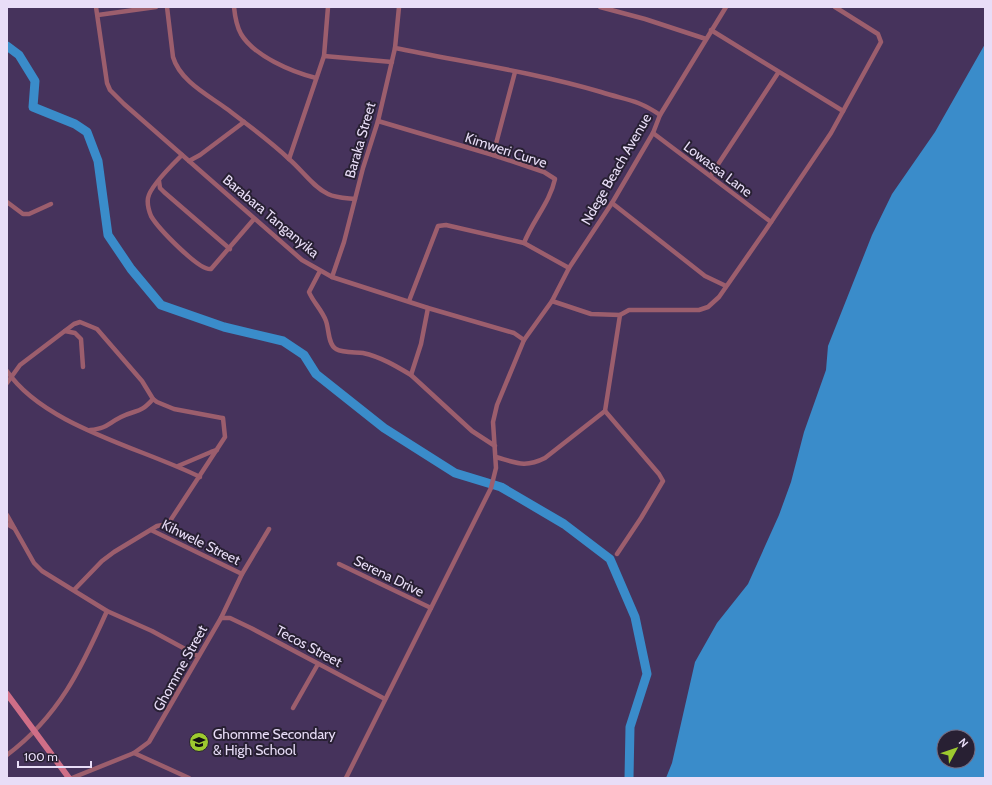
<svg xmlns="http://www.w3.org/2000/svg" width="992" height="785" font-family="Cabin,sans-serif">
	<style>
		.water { fill: #3a8cca; fill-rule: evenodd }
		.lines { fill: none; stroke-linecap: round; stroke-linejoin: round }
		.river { stroke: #3a8cca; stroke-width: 9 }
		.street { stroke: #9c5e6d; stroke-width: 4.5 }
		.secondary { stroke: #cf6e87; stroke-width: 6 }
		.labels { text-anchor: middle; stroke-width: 4; stroke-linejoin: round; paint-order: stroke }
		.street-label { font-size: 14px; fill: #e8ddf7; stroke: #282033 }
		.poi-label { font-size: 14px; fill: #e8ddf7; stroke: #282033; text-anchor: start }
	</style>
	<rect width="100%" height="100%" fill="#46335c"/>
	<path class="water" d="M 985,44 L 985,778 L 666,778 L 672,763 L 695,662 L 717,623 L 748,584 L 779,515 L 791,482 L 804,432 L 826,370 L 828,346 L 872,235 L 892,194 L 935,132 ZM 944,737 L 968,737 L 968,761 L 944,761 Z"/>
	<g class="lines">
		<path class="river" d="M 7,46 L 19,55 L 35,81 L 33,107 L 75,124 L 87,132 L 98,161 L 108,235 L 131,269 L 161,305 L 224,327 L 283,341 L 304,355 L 316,374 L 384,428 L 455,473 L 501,487 L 564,524 L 610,559 L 635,617 L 647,674 L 630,727 L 629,778"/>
		<g class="street">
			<path d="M 96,7 L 107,83 L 110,90 L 124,104 L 302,260 L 332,277 L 428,308 L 514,333 L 524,340"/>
			<path d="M 167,7 L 173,57 C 180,81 208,95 227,109 C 248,125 270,141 289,159 C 302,170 313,187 328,194 C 336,198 346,198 355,199"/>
			<path d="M 234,7 C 235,17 236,25 241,34 C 254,56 292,72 316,78"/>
			<path d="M 600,7 L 645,19 L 706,39"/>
			<path d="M 98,15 L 156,7"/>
			<path d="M 711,30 L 843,111"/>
			<path d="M 395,48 C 463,62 533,72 601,92 C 625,100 637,99 660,115"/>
			<path d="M 324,56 L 392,62"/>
			<path d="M 378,121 L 493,155 L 544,172 L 555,179 C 550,202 533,220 524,243 L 569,268"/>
			<path d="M 653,133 L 771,222"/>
			<path d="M 182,155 C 173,164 150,186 148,198 C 147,204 149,211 151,216 C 158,228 199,271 211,269 L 254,219"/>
			<path d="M 493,155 L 515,72"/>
			<path d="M 289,159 L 324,56 L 328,7"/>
			<path d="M 189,161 L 200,155 L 244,122"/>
			<path d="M 711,175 L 778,73"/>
			<path d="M 159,181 L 160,188 L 164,192 L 230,249"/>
			<path d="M 7,202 L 23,214 L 29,214 L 51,204"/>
			<path d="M 612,203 L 705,276 L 726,286"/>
			<path d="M 320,271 L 309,292 C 313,302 322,310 326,321 C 329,329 328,345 336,349 C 343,353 355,352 363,353 C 381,357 396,366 411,375 L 472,431 L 495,446"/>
			<path d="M 332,277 L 344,242 L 363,168 L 378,121 L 395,48 L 399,7"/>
			<path d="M 409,301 L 438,226 L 446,225 L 524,243"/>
			<path d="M 552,301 L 591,314 L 620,315"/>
			<path d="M 65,331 L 75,333 L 81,339 L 83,367"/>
			<path d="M 7,371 C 44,426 142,448 200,477"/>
			<path d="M 411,375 L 421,344 L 428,308"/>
			<path d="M 7,383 L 20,365 L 74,324 L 80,322 L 97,329 L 142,381 L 153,399 L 157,402 L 174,409 L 222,418"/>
			<path d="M 605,411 L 659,474 L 663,481 L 641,518 L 617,554"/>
			<path d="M 90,430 C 108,428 107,424 121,417 C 137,409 140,414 153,399"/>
			<path d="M 496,457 C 517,463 525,468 545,458 L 605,411 L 620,315 L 629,310 L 699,310 L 708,307 L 719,297 L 765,231 L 831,133 L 881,42 L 878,34 L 835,7"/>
			<path d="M 178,466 L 211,452 L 217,450"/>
			<path d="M 7,515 L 34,563 L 42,571 L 107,611 L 152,631 L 198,656"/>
			<path d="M 7,524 L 14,528"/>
			<path d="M 151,530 L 242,574"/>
			<path d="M 339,564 L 431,608"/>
			<path d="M 74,590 L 102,561 L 114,552 L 157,526 L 168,524 L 225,437 L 223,418"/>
			<path d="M 221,618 L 230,618 L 251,628 L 385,699"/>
			<path d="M 293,708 L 318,664"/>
			<path d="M 134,753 L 189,778"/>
			<path d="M 7,755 C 59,716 81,669 107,611"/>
			<path d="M 72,778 L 134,753 L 149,742 L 221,618 L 242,574 L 269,529"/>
			<path d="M 346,778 L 491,488 L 496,468 L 493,422 L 497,405 L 524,340 L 552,301 L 569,268 L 612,203 L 653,133 L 660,115 L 726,7"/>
		</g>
		<path class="secondary" d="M 7,694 L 69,778"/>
	</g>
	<defs>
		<symbol id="school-disc" viewBox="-11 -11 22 22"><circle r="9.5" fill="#9dca2f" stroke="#282033"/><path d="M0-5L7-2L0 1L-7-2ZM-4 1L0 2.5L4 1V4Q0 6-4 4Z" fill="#111"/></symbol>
	</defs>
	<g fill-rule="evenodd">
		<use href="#school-disc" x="188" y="731" width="22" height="22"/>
	</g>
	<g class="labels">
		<g class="street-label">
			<text transform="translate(360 140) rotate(-74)" y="5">Baraka Street</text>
			<text transform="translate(506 150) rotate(18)" y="5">Kimweri Curve</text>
			<text transform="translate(616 169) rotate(-60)" y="5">Ndege Beach Avenue</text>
			<text transform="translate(718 169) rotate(37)" y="5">Lowassa Lane</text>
			<text transform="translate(271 216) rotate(40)" y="5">Barabara Tanganyika</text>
			<text transform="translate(201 542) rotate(26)" y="5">Kihwele Street</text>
			<text transform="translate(389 576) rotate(26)" y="5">Serena Drive</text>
			<text transform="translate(309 646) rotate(28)" y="5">Tecos Street</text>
			<text transform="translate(180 668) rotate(-61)" y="5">Ghomme Street</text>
		</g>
		<g class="poi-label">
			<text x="213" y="739">Ghomme Secondary<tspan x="213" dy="16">&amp; High School</tspan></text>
		</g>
	</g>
	<rect width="992" height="785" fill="none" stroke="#e8ddf7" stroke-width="16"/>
	<g transform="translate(956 749) rotate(50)"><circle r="19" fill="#282033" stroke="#756c81"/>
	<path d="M0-3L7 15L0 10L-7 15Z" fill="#9dca2f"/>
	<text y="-6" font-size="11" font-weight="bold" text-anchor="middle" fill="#e8ddf7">N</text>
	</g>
	<path d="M18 761v6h73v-6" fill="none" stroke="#e8ddf7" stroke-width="2"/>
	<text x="24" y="761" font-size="12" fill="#e8ddf7" stroke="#282033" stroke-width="3" paint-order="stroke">100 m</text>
</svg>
